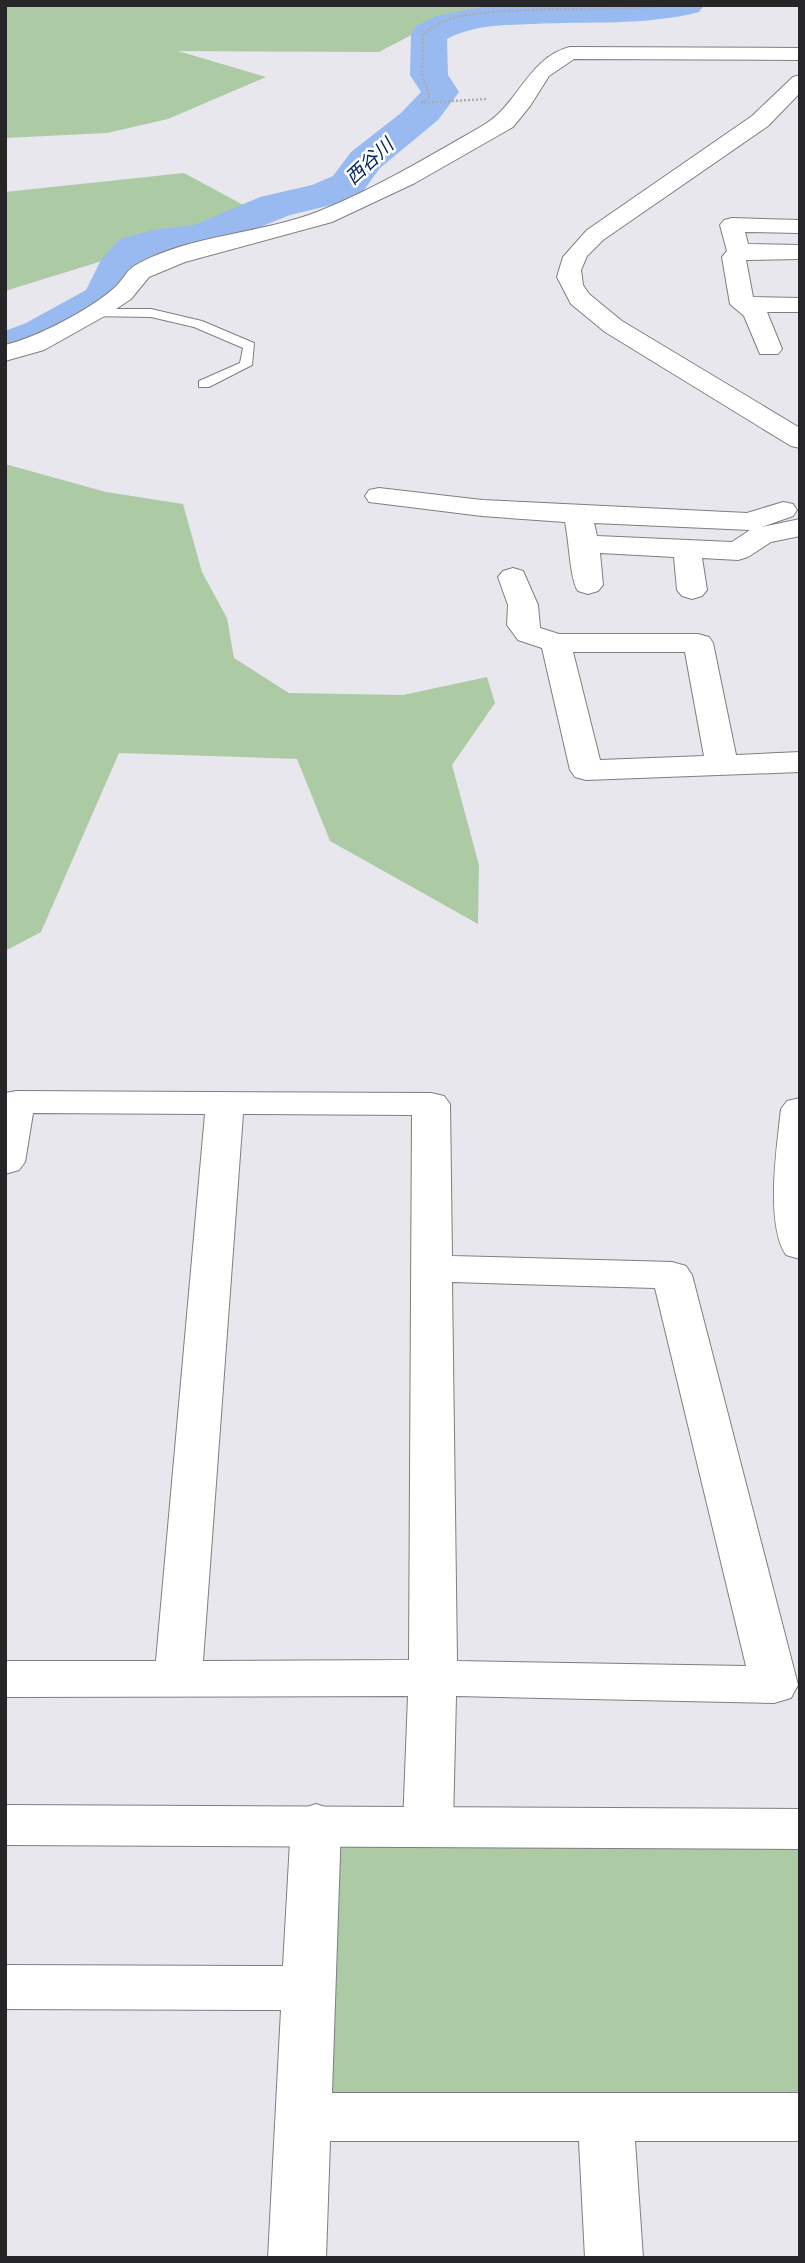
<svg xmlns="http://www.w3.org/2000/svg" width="805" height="2263" font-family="'Roboto Condensed','Noto Sans JP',sans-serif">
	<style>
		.green { fill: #accba5 }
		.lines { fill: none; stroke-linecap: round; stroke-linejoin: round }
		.river { fill: #99baf1; fill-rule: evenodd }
		.service-casing { stroke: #7e7e83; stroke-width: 2 }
		.minor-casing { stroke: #7e7e83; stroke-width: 2 }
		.tertiary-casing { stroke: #7e7e83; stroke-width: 2 }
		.path { stroke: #acabb0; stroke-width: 2.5; stroke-dasharray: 2 2; stroke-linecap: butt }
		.service { fill: #fff; fill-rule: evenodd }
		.minor { fill: #fff; fill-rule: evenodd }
		.tertiary { fill: #fff; fill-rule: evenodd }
		.labels { text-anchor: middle; stroke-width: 5; stroke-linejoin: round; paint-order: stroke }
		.far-water-label { font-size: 19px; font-style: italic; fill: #032564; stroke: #fff }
	</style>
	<rect width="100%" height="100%" fill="#e8e7ed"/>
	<g class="green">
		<path d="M 5,5 L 498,5 L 444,18 L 379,52 L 178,51 L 266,77 L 168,119 L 107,133 L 5,138 Z"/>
		<path d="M 184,173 L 247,207 L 238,219 L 5,291 L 5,192 Z"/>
		<path d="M 5,464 L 106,492 L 183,504 L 202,572 L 227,618 L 234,658 L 289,693 L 403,695 L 487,677 L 495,703 L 452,765 L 479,865 L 478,924 L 330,841 L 297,759 L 119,753 L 41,932 L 5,951 Z"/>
		<path d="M 327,1835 L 800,1843 L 800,2096 L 322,2101 Z"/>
	</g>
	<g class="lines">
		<path class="river" d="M 491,5 L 704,5 L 699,12 C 645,26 587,21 532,24 C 503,25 473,25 447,39 L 448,75 L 459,92 L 438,120 L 380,168 L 361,194 L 336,204 L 290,215 L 216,245 L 150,257 L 141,264 L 131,288 L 118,308 L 58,343 L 5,360 L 5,331 L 26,323 L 86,290 L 102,258 L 120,239 L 153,230 L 194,225 L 260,197 L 312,185 L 333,176 L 351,152 L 401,113 L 421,92 L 410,75 L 411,34 L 416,26 L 436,16 Z"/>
		<defs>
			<path id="service" d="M 92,309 L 151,309 L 202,321 L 254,343 L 252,365 L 209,387 L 199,387 L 199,381 L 240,363 L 243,348 L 194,327 L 151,317 L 88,316 L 88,310 Z"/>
			<g id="minor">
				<path d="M 570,47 L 800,48 L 800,60 L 574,59 L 549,76 L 530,106 L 513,127 L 415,183 L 332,222 L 185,262 L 149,277 L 131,299 L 110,313 L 44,350 L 5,361 L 5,345 C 38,337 87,311 113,289 C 121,283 126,271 134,266 C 187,235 260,234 317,212 C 375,189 428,157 482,126 C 518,106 528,57 570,47 Z"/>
				<path d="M 732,218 L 800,220 L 798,233 L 745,232 L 748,244 L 800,245 L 800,259 L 746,260 L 753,297 L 800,298 L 800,312 L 767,312 L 782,349 L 778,354 L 760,354 L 744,316 L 730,304 L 722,257 L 727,251 L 720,225 L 724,220 Z"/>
				<path d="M 379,488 L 482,500 L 747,513 L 783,502 L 793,504 L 797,510 L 793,516 L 762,527 L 800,519 L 800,536 L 771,542 L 748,557 L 738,560 L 702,558 L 707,590 L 702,596 L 692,599 L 682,596 L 677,590 L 674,557 L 600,553 L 603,585 L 598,591 L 588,594 L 578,591 C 570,580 569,539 565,522 L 482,516 L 369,502 L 365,496 L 369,490 ZM 594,523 L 750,530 L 732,542 L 597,536 Z"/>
				<path d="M 513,568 L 523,571 L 538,605 L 540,628 L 559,634 L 698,634 L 709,637 L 713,643 L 736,755 L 800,752 L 800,772 L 586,780 L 575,777 L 570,770 L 542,648 L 518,640 L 507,625 L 508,605 L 498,577 L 503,571 ZM 573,652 L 685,652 L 704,756 L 600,760 Z"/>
				<path d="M 16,1091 L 431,1093 L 444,1096 L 450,1104 L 452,1256 L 672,1262 L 686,1266 L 692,1275 L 798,1685 L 791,1698 L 774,1703 L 456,1696 L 453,1825 L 446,1839 L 428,1845 L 410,1839 L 403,1825 L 408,1696 L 5,1697 L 5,1661 L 156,1661 L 205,1114 L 33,1113 L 25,1162 L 19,1170 L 5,1174 L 5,1093 ZM 243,1114 L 412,1115 L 409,1660 L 203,1661 ZM 452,1282 L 655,1288 L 746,1666 L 457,1661 Z"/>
				<path d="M 316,1804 L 334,1810 L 341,1824 L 332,2093 L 800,2093 L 800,2141 L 635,2141 L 643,2258 L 585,2258 L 579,2141 L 330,2141 L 326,2258 L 268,2258 L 281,2010 L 5,2009 L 5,1965 L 283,1966 L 291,1824 L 298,1810 Z"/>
			</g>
			<g id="tertiary">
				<path d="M 800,75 L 800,93 L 768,126 L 603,240 L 587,256 L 581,270 L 583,285 L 589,294 L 622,321 L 800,428 L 800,448 L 791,446 L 605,332 L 571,304 L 557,277 L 563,257 L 587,230 L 752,116 L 793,77 Z"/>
				<path d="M 800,1098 L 800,1259 L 786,1255 C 765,1223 777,1146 781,1109 L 787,1101 Z"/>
				<path d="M 5,1805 L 800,1809 L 800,1849 L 5,1845 Z"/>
			</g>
		</defs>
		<use href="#service" class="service-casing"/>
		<use href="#minor" class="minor-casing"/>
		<use href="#tertiary" class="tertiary-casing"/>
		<path class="path" d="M 486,99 L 422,103 L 430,96 L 422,75 L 423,35 C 434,23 455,16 472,14 C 538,6 607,12 674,5"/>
		<use href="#service" class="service"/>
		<use href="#minor" class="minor"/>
		<use href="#tertiary" class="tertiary"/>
	</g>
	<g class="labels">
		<g class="far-water-label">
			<text transform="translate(369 161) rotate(-43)" y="7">西谷川</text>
		</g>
	</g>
	<rect width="805" height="2263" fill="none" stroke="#262628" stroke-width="14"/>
</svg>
